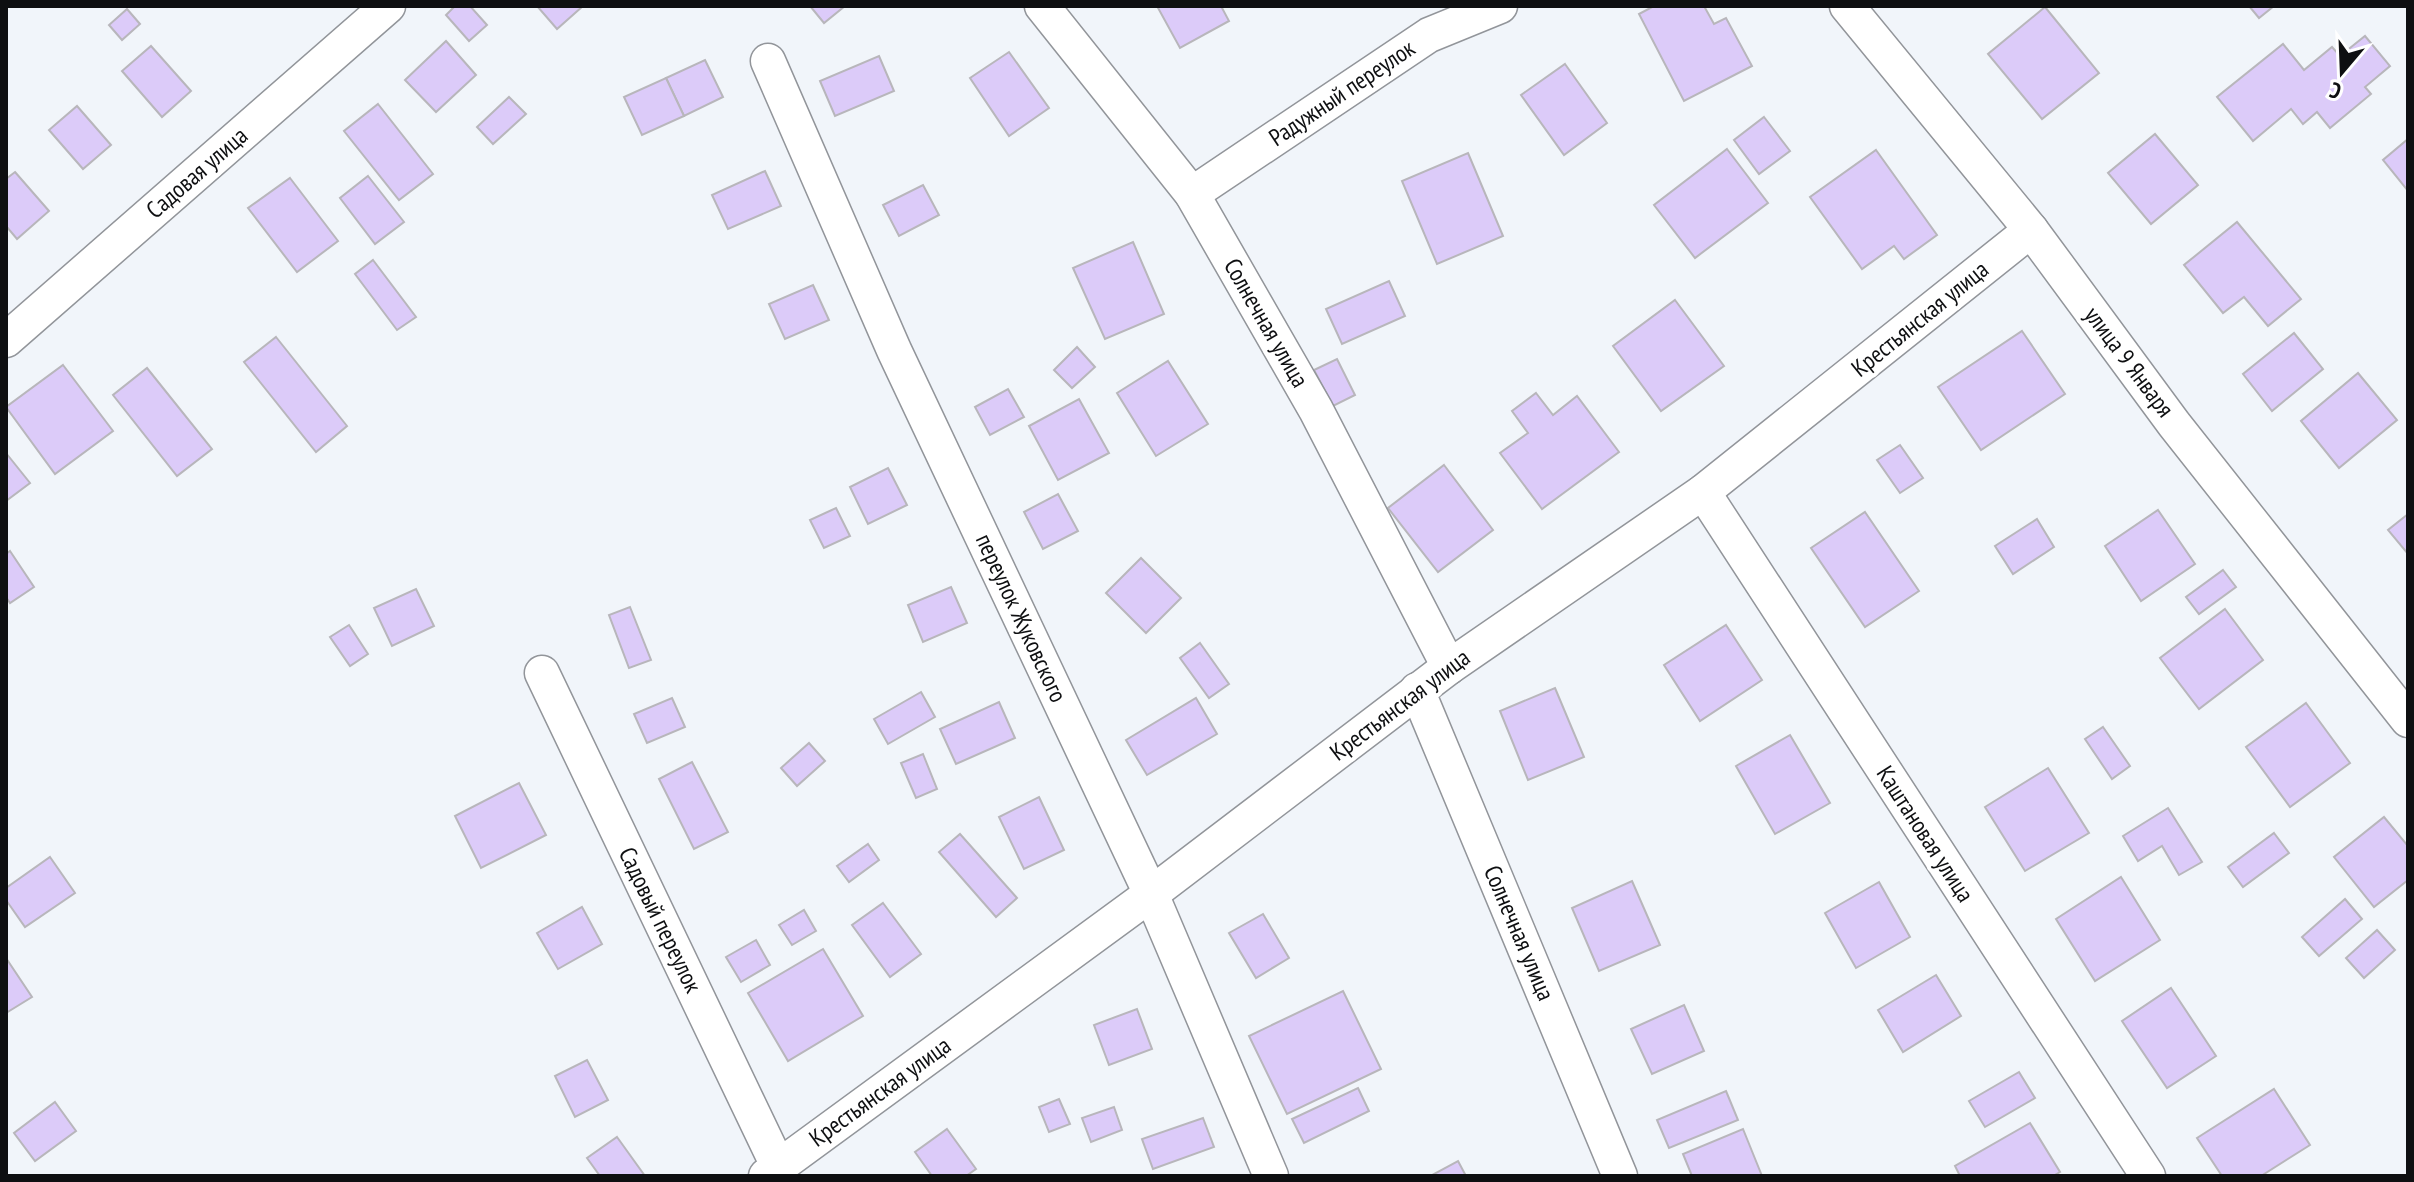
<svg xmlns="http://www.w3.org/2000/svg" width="2414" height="1182" font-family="'PT Sans Narrow',sans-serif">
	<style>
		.building { fill: #dccbf9; stroke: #b8b6bb; stroke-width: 2 }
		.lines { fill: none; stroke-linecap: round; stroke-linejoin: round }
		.minor-casing { stroke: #92959a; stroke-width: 37 }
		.minor { stroke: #fff; stroke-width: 34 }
		.labels { text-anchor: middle; stroke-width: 8; stroke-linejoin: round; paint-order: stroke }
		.street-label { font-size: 24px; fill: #0e0f11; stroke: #fff }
	</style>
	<rect width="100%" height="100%" fill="#f1f5fa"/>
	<g class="building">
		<path d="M 455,6 L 470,6 L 487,25 L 469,41 L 446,15 Z"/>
		<path d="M 537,6 L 583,6 L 557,29 Z"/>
		<path d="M 810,6 L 845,6 L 824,23 Z"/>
		<path d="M 1157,6 L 1221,6 L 1229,21 L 1180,48 Z"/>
		<path d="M 1654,6 L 1704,6 L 1714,24 L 1726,18 L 1752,66 L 1684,101 L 1639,14 Z"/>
		<path d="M 2249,6 L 2274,6 L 2259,18 Z"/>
		<path d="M 2045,7 L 2099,73 L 2042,119 L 1988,54 Z"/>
		<path d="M 127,9 L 140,24 L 122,40 L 109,25 Z"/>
		<path d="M 2365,36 L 2390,66 L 2365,87 L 2371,94 L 2330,128 L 2317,112 L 2303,124 L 2291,109 L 2253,141 L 2217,97 L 2283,44 L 2304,70 L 2332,47 L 2340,56 Z"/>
		<path d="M 446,41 L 476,75 L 436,112 L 405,80 Z"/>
		<path d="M 151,46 L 191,91 L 162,117 L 122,71 Z"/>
		<path d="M 1009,52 L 1049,108 L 1009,136 L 970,78 Z"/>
		<path d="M 879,56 L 894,91 L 835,116 L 820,81 Z"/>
		<path d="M 705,60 L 723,97 L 684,116 L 666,78 Z"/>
		<path d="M 1565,64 L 1607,123 L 1564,155 L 1521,95 Z"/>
		<path d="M 666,78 L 684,116 L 642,135 L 624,97 Z"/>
		<path d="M 509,97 L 526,114 L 493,144 L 477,127 Z"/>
		<path d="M 378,104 L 433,174 L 399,200 L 344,131 Z"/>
		<path d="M 77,106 L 111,145 L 83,169 L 49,130 Z"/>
		<path d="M 1764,117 L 1790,151 L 1759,174 L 1734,140 Z"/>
		<path d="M 2155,134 L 2198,185 L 2151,224 L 2108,173 Z"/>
		<path d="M 2408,139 L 2408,191 L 2383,160 Z"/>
		<path d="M 1727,149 L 1768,203 L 1695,258 L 1654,205 Z"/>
		<path d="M 1876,150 L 1937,235 L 1904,259 L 1894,246 L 1862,269 L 1810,197 Z"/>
		<path d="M 1468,153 L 1503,236 L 1437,264 L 1402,181 Z"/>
		<path d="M 765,171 L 781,206 L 728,229 L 712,195 Z"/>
		<path d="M 15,172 L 49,211 L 17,239 L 6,226 L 6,179 Z"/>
		<path d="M 368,176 L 404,222 L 375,244 L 340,198 Z"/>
		<path d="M 290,178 L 338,241 L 297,272 L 248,208 Z"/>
		<path d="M 923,185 L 939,215 L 899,236 L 883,205 Z"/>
		<path d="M 2237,222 L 2301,299 L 2268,326 L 2244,297 L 2223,313 L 2184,265 Z"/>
		<path d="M 1133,242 L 1164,314 L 1105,339 L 1073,268 Z"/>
		<path d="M 373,260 L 416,317 L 397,330 L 355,274 Z"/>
		<path d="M 1389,281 L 1405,316 L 1342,344 L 1326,309 Z"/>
		<path d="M 813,285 L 829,320 L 785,339 L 769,304 Z"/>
		<path d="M 1675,300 L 1724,366 L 1661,411 L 1613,346 Z"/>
		<path d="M 2022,331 L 2065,394 L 1981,450 L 1938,387 Z"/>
		<path d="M 2294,333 L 2323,369 L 2272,411 L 2243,374 Z"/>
		<path d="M 276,337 L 347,426 L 316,452 L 244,362 Z"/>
		<path d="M 1077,347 L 1095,367 L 1072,388 L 1054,370 Z"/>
		<path d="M 1337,359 L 1355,395 L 1333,406 L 1314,370 Z"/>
		<path d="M 1168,361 L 1208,424 L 1156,456 L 1117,393 Z"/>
		<path d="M 63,365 L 113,431 L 55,474 L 6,407 Z"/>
		<path d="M 147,368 L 212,449 L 177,476 L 113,395 Z"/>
		<path d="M 2358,373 L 2397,420 L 2339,468 L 2301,421 Z"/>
		<path d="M 1008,389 L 1024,417 L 990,435 L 975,407 Z"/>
		<path d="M 1536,393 L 1553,415 L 1577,396 L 1619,452 L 1542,509 L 1500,453 L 1528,433 L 1512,411 Z"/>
		<path d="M 1079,399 L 1109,453 L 1058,480 L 1029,426 Z"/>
		<path d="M 1900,445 L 1923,478 L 1900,493 L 1877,460 Z"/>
		<path d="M 6,453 L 30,483 L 6,501 Z"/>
		<path d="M 1444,465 L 1493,530 L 1438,572 L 1388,508 Z"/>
		<path d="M 888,468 L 907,505 L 868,524 L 850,487 Z"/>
		<path d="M 1058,494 L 1078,531 L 1043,549 L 1024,512 Z"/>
		<path d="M 836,508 L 850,536 L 824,548 L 810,520 Z"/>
		<path d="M 2158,510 L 2195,564 L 2141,601 L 2105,546 Z"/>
		<path d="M 1865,512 L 1919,591 L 1865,627 L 1811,548 Z"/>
		<path d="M 2408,514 L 2408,554 L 2388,530 Z"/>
		<path d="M 2037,519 L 2054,547 L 2013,574 L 1995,546 Z"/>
		<path d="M 10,551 L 34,587 L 10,603 L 6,597 L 6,554 Z"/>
		<path d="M 1141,558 L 1181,598 L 1146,633 L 1106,593 Z"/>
		<path d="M 2223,570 L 2236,587 L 2199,614 L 2186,597 Z"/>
		<path d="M 951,587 L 967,623 L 923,642 L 908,605 Z"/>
		<path d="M 416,589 L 434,626 L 392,646 L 374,608 Z"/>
		<path d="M 630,607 L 651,660 L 629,668 L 609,615 Z"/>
		<path d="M 2225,609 L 2263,660 L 2199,709 L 2160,658 Z"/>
		<path d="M 349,625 L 368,654 L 350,666 L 330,637 Z"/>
		<path d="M 1726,625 L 1762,680 L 1700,721 L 1664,665 Z"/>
		<path d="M 1200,643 L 1229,684 L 1209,698 L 1180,658 Z"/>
		<path d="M 1555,688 L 1584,757 L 1528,780 L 1500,711 Z"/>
		<path d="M 921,692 L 935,717 L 888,744 L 874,719 Z"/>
		<path d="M 672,698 L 685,727 L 647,743 L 634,714 Z"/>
		<path d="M 1196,698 L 1217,734 L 1147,775 L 1126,740 Z"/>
		<path d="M 999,702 L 1015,738 L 956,764 L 940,729 Z"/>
		<path d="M 2306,703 L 2350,763 L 2290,807 L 2246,747 Z"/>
		<path d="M 2103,727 L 2130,766 L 2112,779 L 2085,739 Z"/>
		<path d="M 1790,735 L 1830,803 L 1775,834 L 1736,766 Z"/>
		<path d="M 809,743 L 825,761 L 797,786 L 781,768 Z"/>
		<path d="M 923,754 L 937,789 L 916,798 L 901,763 Z"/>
		<path d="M 692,762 L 728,832 L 694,849 L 659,779 Z"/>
		<path d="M 2048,768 L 2089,833 L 2025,871 L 1985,807 Z"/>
		<path d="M 519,783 L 546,835 L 481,868 L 455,816 Z"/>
		<path d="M 1039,797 L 1064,850 L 1024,869 L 999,817 Z"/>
		<path d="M 2168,808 L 2202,862 L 2179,875 L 2162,846 L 2138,861 L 2123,836 Z"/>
		<path d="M 2384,817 L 2408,846 L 2408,880 L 2374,907 L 2334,857 Z"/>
		<path d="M 2274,833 L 2289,853 L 2243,887 L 2228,867 Z"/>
		<path d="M 960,834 L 1017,898 L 996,917 L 939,852 Z"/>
		<path d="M 868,844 L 879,860 L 849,882 L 837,866 Z"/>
		<path d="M 50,857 L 75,893 L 25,927 L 6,900 L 6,888 Z"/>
		<path d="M 2121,877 L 2160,940 L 2095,981 L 2056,919 Z"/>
		<path d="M 1632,881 L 1660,945 L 1599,971 L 1572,908 Z"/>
		<path d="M 1879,882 L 1910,937 L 1856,968 L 1825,913 Z"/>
		<path d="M 2345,899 L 2362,919 L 2319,956 L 2302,937 Z"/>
		<path d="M 883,903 L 921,954 L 890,977 L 852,925 Z"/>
		<path d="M 582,907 L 602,944 L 558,969 L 537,933 Z"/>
		<path d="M 804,910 L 816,931 L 792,945 L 779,925 Z"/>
		<path d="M 1263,914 L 1289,958 L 1256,978 L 1229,933 Z"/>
		<path d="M 2377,930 L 2395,950 L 2364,978 L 2346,958 Z"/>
		<path d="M 756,940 L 770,965 L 741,982 L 726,957 Z"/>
		<path d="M 823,949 L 863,1016 L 788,1061 L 748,993 Z"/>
		<path d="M 6,958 L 32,997 L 6,1013 Z"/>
		<path d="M 1936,975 L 1961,1016 L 1903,1052 L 1878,1010 Z"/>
		<path d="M 2171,988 L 2216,1056 L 2167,1088 L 2122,1021 Z"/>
		<path d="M 1343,991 L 1381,1069 L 1287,1114 L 1249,1036 Z"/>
		<path d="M 1684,1005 L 1704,1051 L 1652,1074 L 1631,1029 Z"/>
		<path d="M 1137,1009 L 1152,1049 L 1109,1065 L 1094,1025 Z"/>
		<path d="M 587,1060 L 608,1100 L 575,1117 L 555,1076 Z"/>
		<path d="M 2019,1072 L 2035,1098 L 1985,1127 L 1969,1101 Z"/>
		<path d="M 1358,1088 L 1369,1111 L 1304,1143 L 1292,1119 Z"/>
		<path d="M 2274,1089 L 2310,1145 L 2261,1176 L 2222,1176 L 2197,1138 Z"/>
		<path d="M 1726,1091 L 1738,1120 L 1669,1148 L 1657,1120 Z"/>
		<path d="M 1059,1099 L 1070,1124 L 1049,1132 L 1039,1107 Z"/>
		<path d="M 55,1102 L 76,1131 L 35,1161 L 14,1133 Z"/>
		<path d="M 1114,1107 L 1122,1130 L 1091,1142 L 1082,1118 Z"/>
		<path d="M 1203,1118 L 1214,1147 L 1153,1169 L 1142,1139 Z"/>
		<path d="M 2030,1123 L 2060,1172 L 2053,1176 L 1960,1176 L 1955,1166 Z"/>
		<path d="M 947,1129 L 976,1169 L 966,1176 L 932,1176 L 915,1152 Z"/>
		<path d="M 1743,1129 L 1762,1176 L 1692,1176 L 1683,1154 Z"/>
		<path d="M 617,1137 L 645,1176 L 600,1176 L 587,1158 Z"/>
		<path d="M 1458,1161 L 1466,1176 L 1432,1176 L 1432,1175 Z"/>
	</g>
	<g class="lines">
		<defs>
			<g id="minor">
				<path d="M 1042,6 L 1192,194 L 1316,410 L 1449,667"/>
				<path d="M 1847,6 L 2031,230 L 2174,424 L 2408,720"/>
				<path d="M 768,61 L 894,350 L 1151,894 L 1271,1176"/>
				<path d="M 1192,194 L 1429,35 L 1500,6"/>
				<path d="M 6,340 L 388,6"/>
				<path d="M 1703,492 L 2148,1176"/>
				<path d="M 542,673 L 778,1166"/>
				<path d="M 1417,690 L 1620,1176"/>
				<path d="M 766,1176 L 1151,894 L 1449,667 L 1703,492 L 2031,230"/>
			</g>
		</defs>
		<use href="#minor" class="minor-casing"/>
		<use href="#minor" class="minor"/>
	</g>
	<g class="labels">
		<g class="street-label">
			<text transform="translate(1342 93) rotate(-34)" y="8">Радужный переулок</text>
			<text transform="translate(197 173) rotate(-41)" y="8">Садовая улица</text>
			<text transform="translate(1920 319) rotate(-39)" y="8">Крестьянская улица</text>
			<text transform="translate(1266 323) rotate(60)" y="8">Солнечная улица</text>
			<text transform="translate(2129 362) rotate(53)" y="8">улица 9 Января</text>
			<text transform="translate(1021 618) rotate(65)" y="8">переулок Жуковского</text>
			<text transform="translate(1400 705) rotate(-37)" y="8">Крестьянская улица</text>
			<text transform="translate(1925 834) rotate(57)" y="8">Каштановая улица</text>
			<text transform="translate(660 920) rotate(64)" y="8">Садовый переулок</text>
			<text transform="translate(1519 933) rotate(67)" y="8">Солнечная улица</text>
			<text transform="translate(880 1092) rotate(-36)" y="8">Крестьянская улица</text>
		</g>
	</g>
	<rect width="2414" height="1182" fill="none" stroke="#0e0f11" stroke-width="16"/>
	<g transform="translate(2342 72) rotate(199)" stroke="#ffffff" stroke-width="6" paint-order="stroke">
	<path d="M0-6L14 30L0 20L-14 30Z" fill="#0e0f11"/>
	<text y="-12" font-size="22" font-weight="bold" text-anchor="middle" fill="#0e0f11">С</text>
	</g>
</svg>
